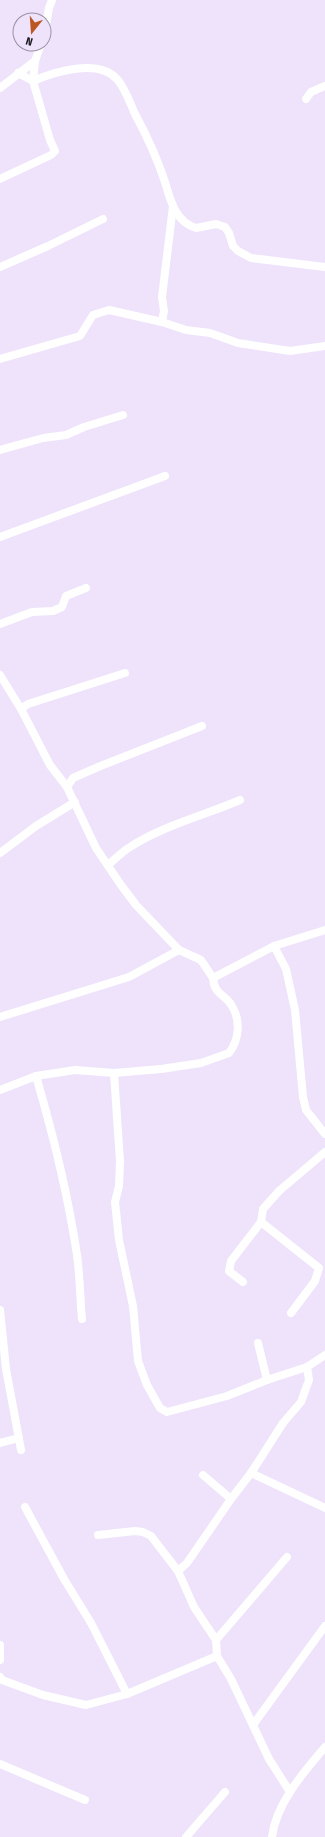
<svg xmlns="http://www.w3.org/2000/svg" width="325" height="1837" font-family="'Fira Sans Condensed',sans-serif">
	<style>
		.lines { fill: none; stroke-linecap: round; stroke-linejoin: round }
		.minor { stroke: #fff; stroke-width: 8 }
	</style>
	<rect width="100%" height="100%" fill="#eee3fb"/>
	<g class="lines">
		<g class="minor">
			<path d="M 44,36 L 49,8 L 52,0"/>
			<path d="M 18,73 L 33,81 C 54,72 98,58 117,79 C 125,88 130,103 135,114 C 147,136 157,158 165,182 C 170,199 175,222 196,228 L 216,224 L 225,227 L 229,233 L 233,246 L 238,251 L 251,258 L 325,267"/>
			<path d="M 0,88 L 35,61"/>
			<path d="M 306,99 L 311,92 L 325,86"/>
			<path d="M 0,179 L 51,155 L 55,151 L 50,140 L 33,81 L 35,61 L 41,44"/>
			<path d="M 173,206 L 162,297 L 164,311 L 162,322 L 186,330 L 210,333 L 238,343 L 290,351 L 325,346"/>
			<path d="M 0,267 L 48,246 L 103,219"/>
			<path d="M 0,359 L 80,336 L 93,315 L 109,310 L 162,322"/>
			<path d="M 0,450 L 43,438 L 66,435 L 84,427 L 123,415"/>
			<path d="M 0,537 L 165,476"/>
			<path d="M 0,624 L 32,612 L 53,611 L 62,607 L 66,596 L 86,588"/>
			<path d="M 0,675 L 21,709 L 50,765 L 67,787 L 96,848 L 121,885 L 136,905 L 179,950 L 201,960 L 213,978"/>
			<path d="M 21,709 L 28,704 L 125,673"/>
			<path d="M 67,787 L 73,778 L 98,767 L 202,726"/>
			<path d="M 0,853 L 36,826 L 75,802"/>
			<path d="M 108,865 C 114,860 120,854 127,849 C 161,826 203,816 240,800"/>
			<path d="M 274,946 L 286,969 L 295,1010 L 303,1097 L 306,1110 L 325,1134"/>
			<path d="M 0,1017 L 129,977 L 179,950"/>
			<path d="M 114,1073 L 120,1161 L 119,1186 L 115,1202 L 119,1240 L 133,1306 L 138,1361 L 147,1385 L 160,1408 L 167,1412 L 227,1396 L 267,1380 L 307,1367 L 325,1355"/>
			<path d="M 36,1076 C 53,1134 68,1195 77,1255 C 80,1276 80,1298 82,1319"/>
			<path d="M 0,1090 L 36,1076 L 75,1070 L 114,1073 L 161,1069 L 201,1063 L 229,1053 C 239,1040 241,1021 232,1006 C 225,994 214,995 213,978 L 274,946 L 325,930"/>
			<path d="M 243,1282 L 229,1271 L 231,1261 L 261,1222"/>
			<path d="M 0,1310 L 6,1369 L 21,1450"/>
			<path d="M 291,1313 L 315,1281 L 319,1268 L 261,1222 L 263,1209 L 279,1191 L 325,1152"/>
			<path d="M 258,1343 L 267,1380"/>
			<path d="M 0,1443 L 19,1438"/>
			<path d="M 251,1473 L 325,1508"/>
			<path d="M 203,1475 L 231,1499"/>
			<path d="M 25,1507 L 64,1579 L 91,1623 L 127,1694"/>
			<path d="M 98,1535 L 135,1531 L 143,1532 L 151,1536 L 178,1571 L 194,1607 L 216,1640 L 217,1656 L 231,1679 L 269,1759 L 290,1792"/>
			<path d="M 178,1571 L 187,1563 L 231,1499 L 251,1473 L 283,1423 L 301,1402 L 309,1380 L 307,1367"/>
			<path d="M 216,1640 L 287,1557"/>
			<path d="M 0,1645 L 0,1660"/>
			<path d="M 0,1677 L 2,1680 L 43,1695 L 86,1705 L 127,1694 L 217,1656"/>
			<path d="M 253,1725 L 325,1626"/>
			<path d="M 0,1764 L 85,1800"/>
			<path d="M 186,1837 L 225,1792"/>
			<path d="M 272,1837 C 276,1803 304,1772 325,1747"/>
		</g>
	</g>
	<g transform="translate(32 32) rotate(197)"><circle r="19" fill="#eee3fb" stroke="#9a92a3"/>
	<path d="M0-3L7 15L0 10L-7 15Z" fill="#bb5821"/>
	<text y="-6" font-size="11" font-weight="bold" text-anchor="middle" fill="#1c1820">N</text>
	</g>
</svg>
